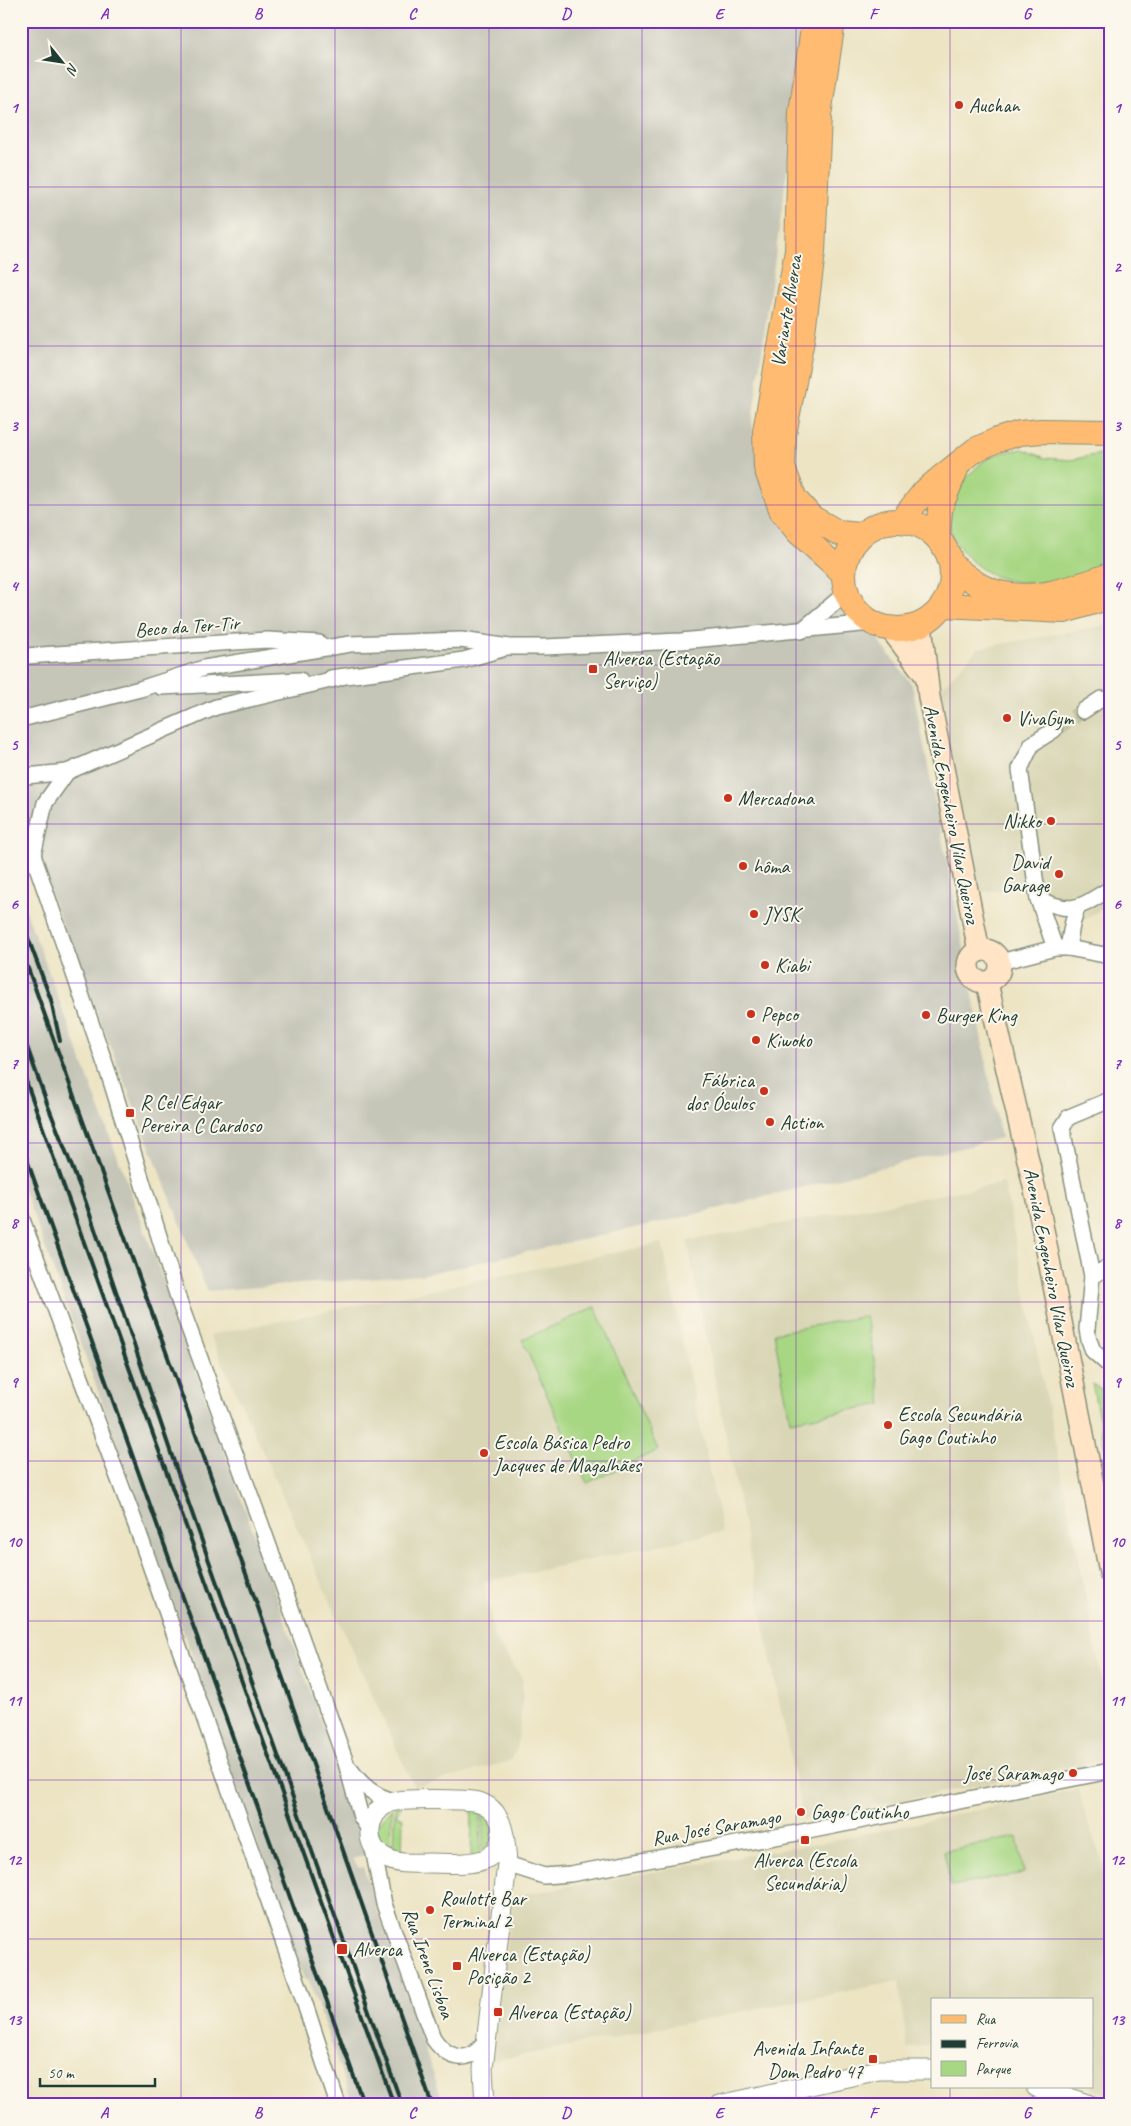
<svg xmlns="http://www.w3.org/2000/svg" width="1131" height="2126" font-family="Caveat,sans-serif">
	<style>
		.built { fill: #d9d6b5 }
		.industrial { fill: #c5c5b8 }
		.green { fill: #a8d784; stroke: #648a5c }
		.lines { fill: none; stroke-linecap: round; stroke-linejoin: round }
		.minor-tunnel { stroke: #c3c3a6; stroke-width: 15; stroke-dasharray: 15 8; stroke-linecap: butt }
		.minor-casing { stroke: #86907c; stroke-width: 18 }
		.tertiary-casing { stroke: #86907c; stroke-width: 21 }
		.secondary-casing { stroke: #86907c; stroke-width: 24 }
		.primary-casing { stroke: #86907c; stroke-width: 26 }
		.minor { stroke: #fff; stroke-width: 15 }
		.tertiary { stroke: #fff; stroke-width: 19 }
		.secondary { stroke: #ffe4c6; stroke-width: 21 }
		.primary { stroke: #ffbb71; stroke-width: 24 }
		.rail { stroke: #1f3d34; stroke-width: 4 }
		.grid { fill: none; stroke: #7b2cbf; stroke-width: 1; stroke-opacity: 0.55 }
		.poi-dot { fill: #c8321e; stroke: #fbf7ec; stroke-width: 2 }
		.labels { text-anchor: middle; stroke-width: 4; stroke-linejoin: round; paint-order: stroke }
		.poi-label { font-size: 20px; fill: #1f3d34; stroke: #fbf7ec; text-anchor: start }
		.street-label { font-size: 20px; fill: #1f3d34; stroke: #fbf7ec }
		.neatline { fill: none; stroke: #7b2cbf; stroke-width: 2 }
		.grid-label { font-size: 16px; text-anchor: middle; font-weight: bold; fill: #7b2cbf }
	</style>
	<rect width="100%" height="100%" fill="#fbf7ec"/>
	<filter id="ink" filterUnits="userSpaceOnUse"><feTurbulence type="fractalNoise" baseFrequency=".02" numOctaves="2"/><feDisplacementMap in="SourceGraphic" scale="10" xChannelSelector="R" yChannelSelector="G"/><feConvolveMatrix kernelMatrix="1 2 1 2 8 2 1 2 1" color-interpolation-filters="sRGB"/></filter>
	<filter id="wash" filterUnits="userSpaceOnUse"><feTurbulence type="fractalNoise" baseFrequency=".0096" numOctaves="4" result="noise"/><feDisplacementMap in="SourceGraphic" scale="20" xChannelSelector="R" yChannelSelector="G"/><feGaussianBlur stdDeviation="1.12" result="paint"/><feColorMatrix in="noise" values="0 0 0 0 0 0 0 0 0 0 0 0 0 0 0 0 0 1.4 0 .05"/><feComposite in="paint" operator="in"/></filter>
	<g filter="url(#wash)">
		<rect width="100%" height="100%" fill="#ece4c3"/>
		<g class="built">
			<path d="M 1110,623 L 1110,904 L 1081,922 L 1031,887 L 972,893 L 940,690 L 978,648 L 1102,626 Z"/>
			<path d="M 1004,1183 L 1110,1722 L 1110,1759 L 803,1820 L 687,1241 Z"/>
			<path d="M 662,1243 L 722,1532 L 484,1582 L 494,1637 L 522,1678 L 523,1697 L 517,1749 L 509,1761 L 503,1763 L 414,1787 L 210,1335 Z"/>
			<path d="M 1079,1789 L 1087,1821 L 1105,1867 L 1110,1891 L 1110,2096 L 1087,2087 L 1092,2087 L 1092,2000 L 932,2000 L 932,2044 L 907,2049 L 899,1981 L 493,2061 L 512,1896 L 821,1843 Z"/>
		</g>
		<g class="industrial">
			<path d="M 21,21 L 808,21 L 752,422 L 765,489 L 912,685 L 1001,1138 L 680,1218 L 421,1275 L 207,1291 L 21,820 Z"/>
			<path d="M 21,898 L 156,1260 L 368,1853 L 353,1859 L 359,1868 L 363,1867 L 444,2105 L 353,2105 L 309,1981 L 304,1979 L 129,1475 L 21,1182 Z"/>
		</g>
		<g class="green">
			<path d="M 1023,449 L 1045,458 L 1070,460 L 1110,452 L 1110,565 C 1081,576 1048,586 1017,582 C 986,578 958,556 949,526 C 948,522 951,516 951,512 C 956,490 968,472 987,459 C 996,453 1012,451 1023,449 Z"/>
			<path d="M 595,1307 L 658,1450 L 587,1483 L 522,1340 Z"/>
			<path d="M 866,1316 L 882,1404 L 790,1421 L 774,1333 Z"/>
			<path d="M 1092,1384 L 1110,1394 L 1110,1455 L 1107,1457 Z"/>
			<path d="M 401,1806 L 396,1815 L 403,1818 L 402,1854 L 394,1856 L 395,1807 Z"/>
			<path d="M 472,1807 L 481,1809 L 480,1855 L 471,1857 Z"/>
			<path d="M 392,1808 L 391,1855 L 383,1849 L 376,1825 Z"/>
			<path d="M 483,1810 L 488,1815 L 495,1833 L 483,1854 Z"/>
			<path d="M 1017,1837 L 1024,1873 L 951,1886 L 944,1851 Z"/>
		</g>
	</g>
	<g filter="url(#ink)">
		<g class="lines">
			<path class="minor-tunnel" d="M 1054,730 L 1083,711"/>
			<defs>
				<g id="minor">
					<path d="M 801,631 L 846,593"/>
					<path d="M 21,658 L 26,656 L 267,640 L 319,643"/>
					<path d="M 331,678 L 464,660 L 502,649"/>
					<path d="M 161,687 L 300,680"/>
					<path d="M 1083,711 L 1101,699 L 1110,701"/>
					<path d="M 21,719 L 140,689 L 204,668 L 350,644 L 461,640 L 509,647 L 544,647 L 681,641 L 872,623"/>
					<path d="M 1054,730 L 1032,744 L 1020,769 L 1038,899 L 1055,948"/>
					<path d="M 21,774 L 26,776 L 67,772"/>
					<path d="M 21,825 L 33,855 L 111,1081 L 180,1304 L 261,1524 L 346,1763 L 361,1817 L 370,1831"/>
					<path d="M 33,855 L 45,803 L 67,772 L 216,707 L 339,678"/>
					<path d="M 1038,899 C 1074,915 1078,908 1110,889"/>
					<path d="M 1068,948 L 1072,925 L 1077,908"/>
					<path d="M 1000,962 L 1055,948 L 1068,948 L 1110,956"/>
					<path d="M 1110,1100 L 1069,1117 L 1062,1128 L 1092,1276 L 1087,1329 L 1089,1340 L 1093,1351 L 1110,1366"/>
					<path d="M 21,1217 L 137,1528 L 300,1989 L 338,2105"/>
					<path d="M 1092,1276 L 1110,1266"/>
					<path d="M 350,1769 C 362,1786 374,1796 394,1801"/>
					<path d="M 372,1844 L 384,1904 L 433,2038 C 441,2050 455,2062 471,2055 C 476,2053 482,2046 486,2042"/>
					<path d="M 507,1864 L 544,1876 L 570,1874 L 803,1832 L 1110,1771"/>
				</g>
				<g id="tertiary">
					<path d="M 1036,2087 L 1090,2105"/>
					<path d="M 485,2105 L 483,2069 L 507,1864 C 506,1848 505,1825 495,1813 C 491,1808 485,1804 479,1802 C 466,1799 399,1798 388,1803 C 378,1808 370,1819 370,1830 C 369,1842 375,1853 386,1858 C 399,1865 416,1863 430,1863 C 460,1863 505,1871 501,1826"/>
					<path d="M 720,2105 L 879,2070 L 932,2070"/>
				</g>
				<g id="secondary">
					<path d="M 921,624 L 929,697 L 979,951"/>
					<path d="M 890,628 L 926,676"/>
					<circle cx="984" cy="966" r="16"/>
					<path d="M 987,983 L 1037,1199 L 1110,1572"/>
				</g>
				<g id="primary">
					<path d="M 814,21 L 801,113 L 797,251 L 765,431 L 766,468 L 782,512 L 798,532 L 843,573"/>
					<path d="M 833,21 L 819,115 L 813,252 L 802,340 L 784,434 L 783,468 L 795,499 L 811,517 L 839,533 L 860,535"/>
					<path d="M 902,520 L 924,492 L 944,475 L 975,450 L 997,440 L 1020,433 L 1041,431 L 1110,432"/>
					<circle cx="898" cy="575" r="54"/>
					<path d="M 938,539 L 940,508 L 957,467"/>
					<path d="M 953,566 C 963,574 973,583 985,588 C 1026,606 1070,589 1110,575"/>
					<path d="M 943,605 L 1064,611 L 1110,597"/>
				</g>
			</defs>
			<use href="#minor" class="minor-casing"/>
			<use href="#tertiary" class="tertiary-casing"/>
			<use href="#secondary" class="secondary-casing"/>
			<use href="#primary" class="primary-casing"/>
			<use href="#minor" class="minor"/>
			<use href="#tertiary" class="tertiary"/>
			<use href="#secondary" class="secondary"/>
			<use href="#primary" class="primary"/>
			<g class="rail">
				<path d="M 21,919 L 51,1000 L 60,1041"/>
				<path d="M 21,949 L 259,1610 L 432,2105"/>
				<path d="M 21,1030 L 48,1106 L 85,1200 L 175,1465 L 402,2105"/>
				<path d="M 21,1067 L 394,2105"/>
				<path d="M 21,1143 L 364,2105"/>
			</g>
		</g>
	</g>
	<path class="grid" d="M 181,21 L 181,2105M 335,21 L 335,2105M 489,21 L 489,2105M 642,21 L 642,2105M 796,21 L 796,2105M 950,21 L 950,2000M 21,187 L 1110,187M 21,346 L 1110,346M 21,505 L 1110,505M 21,665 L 1110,665M 21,824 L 1110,824M 21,983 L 1110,983M 21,1143 L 1110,1143M 21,1302 L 1110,1302M 21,1461 L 1110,1461M 21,1621 L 1110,1621M 21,1780 L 1110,1780M 21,1939 L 1110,1939M 950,2087 L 950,2105"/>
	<g class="poi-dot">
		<circle cx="959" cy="105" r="5"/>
		<rect x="588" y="664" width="10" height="10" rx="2.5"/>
		<circle cx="1007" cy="718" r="5"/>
		<circle cx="728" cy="798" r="5"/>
		<circle cx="1051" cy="821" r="5"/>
		<circle cx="743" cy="866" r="5"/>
		<circle cx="1059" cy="874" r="5"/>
		<circle cx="754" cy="914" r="5"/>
		<circle cx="765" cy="965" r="5"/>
		<circle cx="751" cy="1014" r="5"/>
		<circle cx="926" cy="1015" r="5"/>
		<circle cx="756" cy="1040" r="5"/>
		<circle cx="764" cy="1091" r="5"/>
		<rect x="125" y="1108" width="10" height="10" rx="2.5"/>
		<circle cx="770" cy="1122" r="5"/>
		<circle cx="888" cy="1425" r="5"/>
		<circle cx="484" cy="1453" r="5"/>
		<circle cx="1073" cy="1773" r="5"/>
		<circle cx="801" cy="1812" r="5"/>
		<rect x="800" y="1835" width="10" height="10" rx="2.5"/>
		<circle cx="430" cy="1910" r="5"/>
		<rect x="336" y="1943" width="12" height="12" rx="2.5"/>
		<rect x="452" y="1961" width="10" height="10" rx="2.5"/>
		<rect x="493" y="2007" width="10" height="10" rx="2.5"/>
		<rect x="868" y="2054" width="10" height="10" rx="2.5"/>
	</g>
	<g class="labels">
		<g class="poi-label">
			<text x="969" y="112">Auchan</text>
			<text x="603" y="665">Alverca (Estação<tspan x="603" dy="23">Serviço)</tspan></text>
			<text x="1017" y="725">VivaGym</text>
			<text x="738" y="805">Mercadona</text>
			<text x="1041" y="828" text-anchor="end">Nikko</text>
			<text x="1049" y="869" text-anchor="end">David<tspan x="1049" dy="23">Garage</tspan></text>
			<text x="753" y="873">hôma</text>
			<text x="764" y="921">JYSK</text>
			<text x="775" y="972">Kiabi</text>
			<text x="761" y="1021">Pepco</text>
			<text x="936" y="1022">Burger King</text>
			<text x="766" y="1047">Kiwoko</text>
			<text x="754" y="1087" text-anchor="end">Fábrica<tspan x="754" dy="23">dos Óculos</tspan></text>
			<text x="140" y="1109">R Cel Edgar<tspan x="140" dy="23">Pereira C Cardoso</tspan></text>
			<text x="780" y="1129">Action</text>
			<text x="898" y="1421">Escola Secundária<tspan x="898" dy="23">Gago Coutinho</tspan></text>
			<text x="494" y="1449">Escola Básica Pedro<tspan x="494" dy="23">Jacques de Magalhães</tspan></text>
			<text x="1063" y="1780" text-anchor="end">José Saramago</text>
			<text x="811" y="1819">Gago Coutinho</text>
			<text x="805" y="1867" text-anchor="middle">Alverca (Escola<tspan x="805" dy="23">Secundária)</tspan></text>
			<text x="440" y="1905">Roulotte Bar<tspan x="440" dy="23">Terminal 2</tspan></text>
			<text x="353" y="1956">Alverca</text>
			<text x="467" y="1961">Alverca (Estação)<tspan x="467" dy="23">Posição 2</tspan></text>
			<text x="508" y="2019">Alverca (Estação)</text>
			<text x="863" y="2055" text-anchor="end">Avenida Infante<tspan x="863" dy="23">Dom Pedro 47</tspan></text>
		</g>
		<g class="street-label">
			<text transform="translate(786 311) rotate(-81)" y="7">Variante Alverca</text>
			<text transform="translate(187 626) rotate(-4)" y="7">Beco da Ter-Tir</text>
			<text transform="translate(952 814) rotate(79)" y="7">Avenida Engenheiro Vilar Queiroz</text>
			<text transform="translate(1052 1277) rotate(79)" y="7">Avenida Engenheiro Vilar Queiroz</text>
			<text transform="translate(716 1827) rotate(-10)" y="7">Rua José Saramago</text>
			<text transform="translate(429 1963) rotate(70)" y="7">Rua Irene Lisboa</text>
		</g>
	</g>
	<rect width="1131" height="2126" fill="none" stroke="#fbf7ec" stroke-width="55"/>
	<rect x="931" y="1998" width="162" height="90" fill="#fbf7ec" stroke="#a3ada2"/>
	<rect x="941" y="2015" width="25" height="8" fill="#ffbb71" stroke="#a3ada2"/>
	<text x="976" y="2024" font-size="15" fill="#1f3d34">Rua</text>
	<rect x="941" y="2040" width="25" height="8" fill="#1f3d34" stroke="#a3ada2"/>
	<text x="976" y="2048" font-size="15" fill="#1f3d34">Ferrovia</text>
	<rect x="941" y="2061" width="25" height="15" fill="#a8d784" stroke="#a3ada2"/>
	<text x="976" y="2074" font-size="15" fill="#1f3d34">Parque</text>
	<g transform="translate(62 62) rotate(120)" stroke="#fbf7ec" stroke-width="4" paint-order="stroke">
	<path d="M0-4L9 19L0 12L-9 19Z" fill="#1f3d34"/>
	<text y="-8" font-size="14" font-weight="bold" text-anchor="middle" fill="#1f3d34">N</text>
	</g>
	<path d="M40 2078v8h115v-8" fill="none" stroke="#1f3d34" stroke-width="2.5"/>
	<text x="48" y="2078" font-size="15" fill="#1f3d34" stroke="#fbf7ec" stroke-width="4" paint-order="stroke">50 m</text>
	<rect x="28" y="28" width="1076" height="2070" class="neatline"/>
	<g class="grid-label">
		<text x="104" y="19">A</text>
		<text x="258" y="19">B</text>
		<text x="412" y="19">C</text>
		<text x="566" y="19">D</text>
		<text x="719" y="19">E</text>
		<text x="873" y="19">F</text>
		<text x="1027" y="19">G</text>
		<text x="14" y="113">1</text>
		<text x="1117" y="113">1</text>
		<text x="14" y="272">2</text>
		<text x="1117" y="272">2</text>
		<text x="14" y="431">3</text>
		<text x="1117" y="431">3</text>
		<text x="14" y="591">4</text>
		<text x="1117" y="591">4</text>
		<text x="14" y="750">5</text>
		<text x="1117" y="750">5</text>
		<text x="14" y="909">6</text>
		<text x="1117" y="909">6</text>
		<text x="14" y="1069">7</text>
		<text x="1117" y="1069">7</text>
		<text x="14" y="1228">8</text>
		<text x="1117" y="1228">8</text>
		<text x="14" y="1387">9</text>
		<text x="1117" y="1387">9</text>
		<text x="14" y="1547">10</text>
		<text x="1117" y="1547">10</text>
		<text x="14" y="1706">11</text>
		<text x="1117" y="1706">11</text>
		<text x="14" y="1865">12</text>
		<text x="1117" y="1865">12</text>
		<text x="14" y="2025">13</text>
		<text x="1117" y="2025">13</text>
		<text x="104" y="2118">A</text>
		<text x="258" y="2118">B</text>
		<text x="412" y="2118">C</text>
		<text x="566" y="2118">D</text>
		<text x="719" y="2118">E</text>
		<text x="873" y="2118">F</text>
		<text x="1027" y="2118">G</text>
	</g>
</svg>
